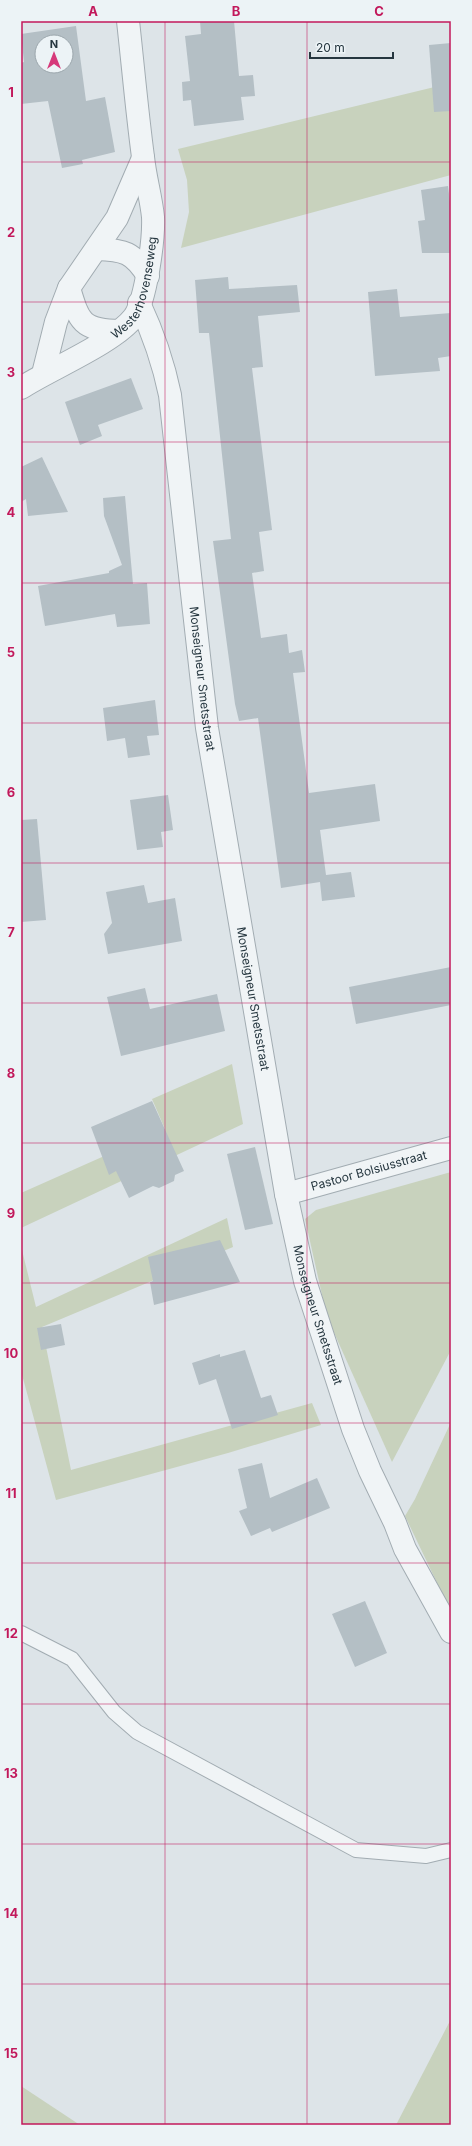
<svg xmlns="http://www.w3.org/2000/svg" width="472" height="2146" font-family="Inter,sans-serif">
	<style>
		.green { fill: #c8d2bd }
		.building { fill: #b4bfc5; fill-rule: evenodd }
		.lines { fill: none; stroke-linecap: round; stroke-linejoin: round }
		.service-casing { stroke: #a2acb2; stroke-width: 16 }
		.minor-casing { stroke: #a2acb2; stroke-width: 24 }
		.tertiary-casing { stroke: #a2acb2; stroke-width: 24 }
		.service { stroke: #f0f4f6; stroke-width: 14 }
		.minor { stroke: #f0f4f6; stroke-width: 22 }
		.tertiary { stroke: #f0f4f6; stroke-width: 22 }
		.grid { fill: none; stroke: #c2185b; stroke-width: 1; stroke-opacity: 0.55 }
		.labels { text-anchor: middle; stroke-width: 4; stroke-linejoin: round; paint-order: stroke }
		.street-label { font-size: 12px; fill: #25363f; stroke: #ecf3f6 }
		.neatline { fill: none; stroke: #c2185b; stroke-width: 1.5 }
		.grid-label { font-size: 13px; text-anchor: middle; font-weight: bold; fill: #c2185b }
	</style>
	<rect width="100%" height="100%" fill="#dde4e8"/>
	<g class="green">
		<path d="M 451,83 L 451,175 L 181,248 L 189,212 L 187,180 L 178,149 Z"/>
		<path d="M 232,1064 L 243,1124 L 21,1228 L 21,1193 L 165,1129 L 152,1099 Z"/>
		<path d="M 451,1172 L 451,1350 L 392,1462 L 327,1317 L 305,1219 L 316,1210 Z"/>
		<path d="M 227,1218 L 233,1247 L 42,1327 L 71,1470 L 312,1403 L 321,1425 L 228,1453 L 56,1500 L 21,1371 L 21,1246 L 36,1307 Z"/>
		<path d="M 451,1422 L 451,1612 L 405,1516 L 415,1499 Z"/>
		<path d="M 451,2019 L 451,2125 L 396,2125 Z"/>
		<path d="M 21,2086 L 80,2125 L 21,2125 Z"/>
	</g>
	<g class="building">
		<path d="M 200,21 L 234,21 L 239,76 L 253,75 L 255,96 L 241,97 L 244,120 L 194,126 L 191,100 L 183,101 L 182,82 L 190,81 L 185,36 L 201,34 Z"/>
		<path d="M 76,26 L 86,101 L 105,97 L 115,152 L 82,160 L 83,164 L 62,168 L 48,101 L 21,104 L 21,63 L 24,62 L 21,34 ZM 42,42 L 66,42 L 66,66 L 42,66 Z"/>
		<path d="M 451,43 L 451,111 L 434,112 L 429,45 Z"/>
		<path d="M 448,186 L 451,210 L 451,253 L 422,253 L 418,221 L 425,220 L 421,190 Z"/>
		<path d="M 228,277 L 229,289 L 297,285 L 300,312 L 258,316 L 263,367 L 252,368 L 272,530 L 259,532 L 264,571 L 252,573 L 261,638 L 287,634 L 289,653 L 302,650 L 305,672 L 293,673 L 309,793 L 375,784 L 380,821 L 320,830 L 326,875 L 351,872 L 355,897 L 322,901 L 320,882 L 281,888 L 258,718 L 239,721 L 235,704 L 213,541 L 231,539 L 209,333 L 199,333 L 195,280 Z"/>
		<path d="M 397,289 L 400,317 L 451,313 L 451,356 L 438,358 L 440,371 L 375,376 L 368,292 Z"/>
		<path d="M 131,378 L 143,409 L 98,425 L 102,436 L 80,445 L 65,402 Z"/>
		<path d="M 42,457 L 68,512 L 28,516 L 26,499 L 21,502 L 21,467 Z"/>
		<path d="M 125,496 L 133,584 L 147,583 L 150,624 L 117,627 L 115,614 L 45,626 L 38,586 L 109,573 L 109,571 L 122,565 L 104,516 L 103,498 Z"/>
		<path d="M 155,700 L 159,735 L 147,736 L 150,755 L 128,758 L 125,738 L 107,741 L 103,708 Z"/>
		<path d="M 168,795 L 173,830 L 161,832 L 163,847 L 137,850 L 130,800 Z"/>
		<path d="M 37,819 L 46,920 L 21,922 L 21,820 Z"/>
		<path d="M 144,885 L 148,903 L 175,898 L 182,941 L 108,954 L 104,934 L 112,923 L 106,892 Z"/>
		<path d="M 451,967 L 451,1005 L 356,1024 L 349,987 Z"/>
		<path d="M 145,988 L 150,1009 L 217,994 L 225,1031 L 121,1056 L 107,997 Z"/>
		<path d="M 152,1101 L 184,1171 L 175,1175 L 174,1181 L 159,1188 L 153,1186 L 129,1198 L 116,1171 L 109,1175 L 91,1127 Z"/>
		<path d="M 255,1147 L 273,1224 L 245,1230 L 227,1154 Z"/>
		<path d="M 220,1240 L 240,1282 L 154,1305 L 150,1282 L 153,1281 L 148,1257 Z"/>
		<path d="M 61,1324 L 65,1345 L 41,1350 L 37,1328 Z"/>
		<path d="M 245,1350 L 261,1398 L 271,1395 L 278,1415 L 232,1429 L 216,1379 L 199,1385 L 192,1363 L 220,1354 L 220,1357 Z"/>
		<path d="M 262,1463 L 270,1498 L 317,1478 L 330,1508 L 272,1532 L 270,1528 L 251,1536 L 239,1511 L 247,1508 L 238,1469 Z"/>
		<path d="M 365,1601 L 387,1653 L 355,1667 L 332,1614 Z"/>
	</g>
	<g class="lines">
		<defs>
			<path id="service" d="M 21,1633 L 72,1659 L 114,1712 L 137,1732 L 356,1850 L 426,1856 L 451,1850"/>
			<g id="minor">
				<path id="s1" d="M 139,303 C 154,335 163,361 170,395 L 207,728 L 286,1194 L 305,1281 L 353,1429 L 370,1471 L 395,1523 L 405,1549 L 451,1632"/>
				<path id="s2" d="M 286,1194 L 451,1148"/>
			</g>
			<g id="tertiary">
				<path d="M 97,249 C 124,250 133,252 148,276"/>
				<path d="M 69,288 C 79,322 82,330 119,331"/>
				<path d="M 43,374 L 56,322 L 69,288 L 117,218 L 143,158"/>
				<path id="s3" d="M 21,388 C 50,369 114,343 134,317 C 146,300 154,239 153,217 C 151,197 145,177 143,157 C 137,112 133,66 128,21"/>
			</g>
		</defs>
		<use href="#service" class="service-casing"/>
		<use href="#minor" class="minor-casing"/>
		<use href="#tertiary" class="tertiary-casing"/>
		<use href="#service" class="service"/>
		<use href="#minor" class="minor"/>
		<use href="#tertiary" class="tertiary"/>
	</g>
	<path class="grid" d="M 165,21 L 165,2125M 307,21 L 307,2125M 21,162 L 451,162M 21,302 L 451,302M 21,442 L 451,442M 21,583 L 451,583M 21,723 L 451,723M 21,863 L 451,863M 21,1003 L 451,1003M 21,1143 L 451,1143M 21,1283 L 451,1283M 21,1423 L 451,1423M 21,1563 L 451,1563M 21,1704 L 451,1704M 21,1844 L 451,1844M 21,1984 L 451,1984"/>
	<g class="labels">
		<g class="street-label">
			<text dy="4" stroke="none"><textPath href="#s3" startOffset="161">Westerhovenseweg</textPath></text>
			<text dy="4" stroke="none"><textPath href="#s1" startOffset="383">Monseigneur Smetsstraat</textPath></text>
			<text dy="4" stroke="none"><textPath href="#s1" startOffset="707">Monseigneur Smetsstraat</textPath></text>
			<text dy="4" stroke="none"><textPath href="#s2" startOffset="86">Pastoor Bolsiusstraat</textPath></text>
			<text dy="4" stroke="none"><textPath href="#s1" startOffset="1030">Monseigneur Smetsstraat</textPath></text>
		</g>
	</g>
	<rect width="472" height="2146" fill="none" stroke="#ecf3f6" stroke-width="44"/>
	<g transform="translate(54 54)"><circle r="19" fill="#ecf3f6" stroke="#9ca7ad"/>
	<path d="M0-3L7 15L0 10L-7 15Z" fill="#d6397a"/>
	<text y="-6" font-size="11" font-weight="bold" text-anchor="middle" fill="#25363f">N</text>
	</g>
	<path d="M310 52v6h83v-6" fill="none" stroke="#25363f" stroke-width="2"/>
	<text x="316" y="52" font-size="12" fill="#25363f" stroke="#ecf3f6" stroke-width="3" paint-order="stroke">20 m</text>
	<rect x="22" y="22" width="428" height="2102" class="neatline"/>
	<g class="grid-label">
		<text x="93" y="16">A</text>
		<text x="236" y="16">B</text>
		<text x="379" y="16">C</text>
		<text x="11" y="97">1</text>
		<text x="11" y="237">2</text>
		<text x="11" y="377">3</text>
		<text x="11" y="517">4</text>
		<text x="11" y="657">5</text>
		<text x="11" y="797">6</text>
		<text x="11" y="937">7</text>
		<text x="11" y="1078">8</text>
		<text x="11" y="1218">9</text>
		<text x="11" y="1358">10</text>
		<text x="11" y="1498">11</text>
		<text x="11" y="1638">12</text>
		<text x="11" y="1778">13</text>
		<text x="11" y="1918">14</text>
		<text x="11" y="2058">15</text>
	</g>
</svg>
